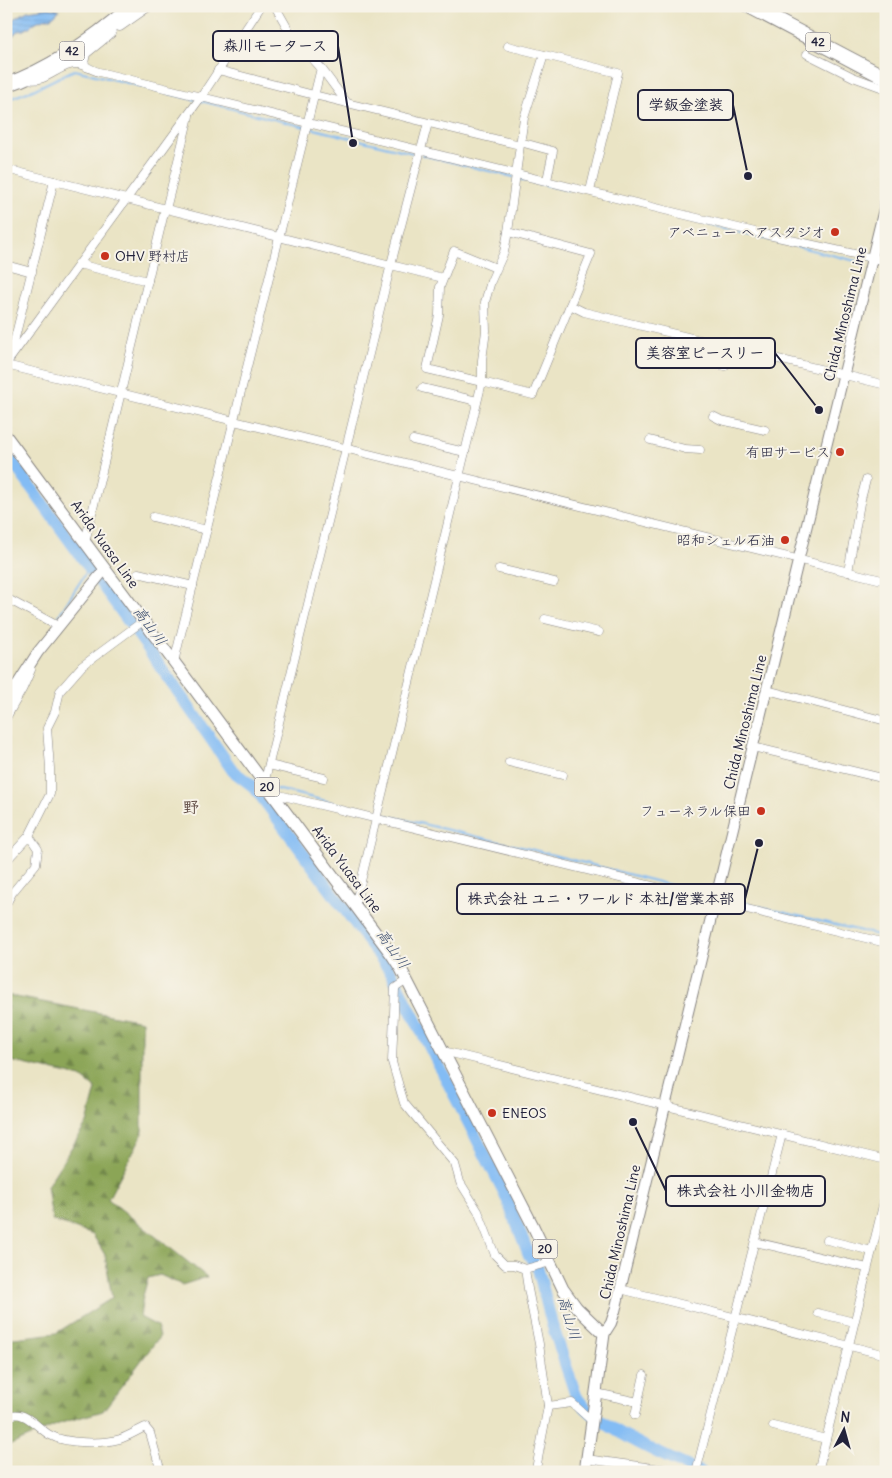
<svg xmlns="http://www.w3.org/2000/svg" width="892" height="1478" font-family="Delius,'Klee One',sans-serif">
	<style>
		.forest { fill: url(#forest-firs); stroke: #566449 }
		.water { fill: url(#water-rules); stroke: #526f98 }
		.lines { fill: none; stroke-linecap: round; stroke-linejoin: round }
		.stream { stroke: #83bcf4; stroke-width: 2 }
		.river { stroke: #83bcf4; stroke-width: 12 }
		.street-casing { stroke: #868380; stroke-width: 9 }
		.secondary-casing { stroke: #868380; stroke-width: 12 }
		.primary-casing { stroke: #868380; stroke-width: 13 }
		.highway-casing { stroke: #868380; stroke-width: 16 }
		.street { stroke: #fff; stroke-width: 8 }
		.secondary { stroke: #fff; stroke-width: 10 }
		.primary { stroke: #fff; stroke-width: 11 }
		.highway { stroke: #fff; stroke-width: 14 }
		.poi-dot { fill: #c8321e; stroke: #f7f3e8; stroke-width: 2 }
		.labels { text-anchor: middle; stroke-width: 4; stroke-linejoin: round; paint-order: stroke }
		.shield { fill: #f7f3e8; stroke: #62616f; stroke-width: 1 }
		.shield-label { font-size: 12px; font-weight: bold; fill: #22223b }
		.poi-label { font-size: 14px; fill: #22223b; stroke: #f7f3e8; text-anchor: end }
		.street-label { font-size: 14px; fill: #22223b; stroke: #f7f3e8 }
		.water-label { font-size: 15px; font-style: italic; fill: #3f5072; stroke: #f7f3e8 }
		.quarter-label { font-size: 16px; font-weight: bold; fill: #614d46; stroke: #f7f3e8 }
		.leader { fill: none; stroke: #22223b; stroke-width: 2 }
		.callout-dot { fill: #22223b; stroke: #f7f3e8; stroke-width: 2 }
		.callout { fill: #f7f3e8; stroke: #22223b; stroke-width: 2 }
		.callout-label { font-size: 15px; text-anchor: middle; font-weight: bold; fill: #22223b }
	</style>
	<defs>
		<pattern id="forest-firs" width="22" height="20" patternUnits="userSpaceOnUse" patternTransform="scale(1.25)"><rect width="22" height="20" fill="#8ba557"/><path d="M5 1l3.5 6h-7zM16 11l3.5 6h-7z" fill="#718649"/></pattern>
		<pattern id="water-rules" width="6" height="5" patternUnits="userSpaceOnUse" patternTransform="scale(1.25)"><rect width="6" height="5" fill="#83bcf4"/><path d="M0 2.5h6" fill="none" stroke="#71a1d2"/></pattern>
	</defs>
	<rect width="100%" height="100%" fill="#f7f3e8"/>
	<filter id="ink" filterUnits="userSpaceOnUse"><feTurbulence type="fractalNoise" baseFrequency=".02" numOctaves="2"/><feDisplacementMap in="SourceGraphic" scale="10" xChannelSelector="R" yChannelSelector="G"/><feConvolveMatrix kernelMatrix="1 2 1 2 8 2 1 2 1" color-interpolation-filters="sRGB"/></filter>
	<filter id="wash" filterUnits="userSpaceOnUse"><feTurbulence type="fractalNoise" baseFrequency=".0096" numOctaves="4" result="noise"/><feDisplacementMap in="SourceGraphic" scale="20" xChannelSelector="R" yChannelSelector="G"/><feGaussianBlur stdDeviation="1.12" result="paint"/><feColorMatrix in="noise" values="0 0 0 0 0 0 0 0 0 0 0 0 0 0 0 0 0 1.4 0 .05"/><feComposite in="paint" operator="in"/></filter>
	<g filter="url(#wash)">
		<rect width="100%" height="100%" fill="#eae4c5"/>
		<path class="forest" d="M 6,995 L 142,1021 L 142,1135 L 108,1199 L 207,1277 L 182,1285 L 160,1275 L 148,1278 L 143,1296 L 140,1317 L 157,1326 L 160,1336 L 103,1411 L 61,1423 L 6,1447 L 6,1339 L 56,1333 L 112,1298 L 105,1255 L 93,1235 L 52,1220 L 47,1186 L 87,1123 L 96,1089 L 81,1077 L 6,1060 Z"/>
		<path class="water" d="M 48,8 L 59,10 C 50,22 49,16 38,21 C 29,25 30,30 17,31 L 11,38 L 6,39 L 6,23 L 28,11 Z"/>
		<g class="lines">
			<g class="stream">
				<path d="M 6,100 L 33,90 L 72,71 L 75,70 L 196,100"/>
				<path d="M 201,101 L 305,127"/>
				<path d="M 310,128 L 417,154"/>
				<path d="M 422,155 L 514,177"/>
				<path d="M 519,179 L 568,190"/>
				<path d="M 686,219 L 864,263"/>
				<path d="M 59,615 L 89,568"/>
				<path d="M 254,787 L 259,788"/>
				<path d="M 276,789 L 376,813"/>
				<path d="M 380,814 L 530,849 L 713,896"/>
				<path d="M 720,897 L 886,937"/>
			</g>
			<path class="river" d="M 6,453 L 147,647 L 233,771 L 254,787 L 391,972 L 505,1194 L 529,1255 L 538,1269 L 552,1324 L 575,1393 C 588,1424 670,1459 701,1472"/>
		</g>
	</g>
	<g filter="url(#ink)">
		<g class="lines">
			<defs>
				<g id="street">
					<path d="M 110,25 L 120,27 L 150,6"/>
					<path d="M 508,46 L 618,73 L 590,191"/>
					<path d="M 807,54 L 853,77 L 886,89"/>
					<path d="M 87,67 L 84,63 L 86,54 L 112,33 L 110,25"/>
					<path d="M 321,68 L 347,103"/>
					<path d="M 218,70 L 314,95 L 520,145 L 508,232 L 591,254 L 533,395 L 482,382 L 355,906"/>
					<path d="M 28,79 C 45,84 59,64 76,64 C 84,64 91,70 99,72 L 759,233 L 886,261"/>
					<path d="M 520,142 L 553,151 L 547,180"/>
					<path d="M 520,145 L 524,118 L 544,55"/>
					<path d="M 6,169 L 443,278"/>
					<path d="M 166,209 L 189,116"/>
					<path d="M 78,264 L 148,281"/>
					<path d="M 6,265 L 32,272"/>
					<path d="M 496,268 L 454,251 L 440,287 L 439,315 L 427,369 L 482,382 L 482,360 L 486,331 L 485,302 L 491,281 L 504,252 L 508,232"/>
					<path d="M 570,305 L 584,312 L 886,385"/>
					<path d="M 11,354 L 54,181"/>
					<path d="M 680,355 L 725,366"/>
					<path d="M 6,364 L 201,97 L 261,6"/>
					<path d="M 6,365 L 886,581"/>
					<path d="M 422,388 L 477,401"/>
					<path d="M 713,416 L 721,420 L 765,430"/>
					<path d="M 413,440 L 465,452"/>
					<path d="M 650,440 L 685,449 L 700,450"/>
					<path d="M 153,517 L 207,530"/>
					<path d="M 85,542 L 165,209"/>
					<path d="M 499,569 L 554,582"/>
					<path d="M 848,572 L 860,503 L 866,480"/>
					<path d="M 138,573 L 193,586"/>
					<path d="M 6,598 L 58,626"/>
					<path d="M 545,619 L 599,632"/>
					<path d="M 174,662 L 321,68 L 292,36 L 275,6"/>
					<path d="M 767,690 L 886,721"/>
					<path d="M 6,718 L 23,688 L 31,670"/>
					<path d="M 753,747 L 886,779"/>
					<path d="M 509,762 L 563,775"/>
					<path d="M 269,765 L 324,778"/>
					<path d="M 264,784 L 391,264 L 428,123"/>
					<path d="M 271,793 L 886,943"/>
					<path d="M 6,860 L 7,860 L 29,836 L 50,794 L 50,768 L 47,728 L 55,712 L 60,691 L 82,666 L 143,621"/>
					<path d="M 6,904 L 12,893 L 36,864 L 38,849 L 29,836"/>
					<path d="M 407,980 L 395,988 L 392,1062 L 404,1103 L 455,1164 L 460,1182 L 478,1211 L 495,1255 L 505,1265 L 514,1265 L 525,1269 L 551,1262"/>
					<path d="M 443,1051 L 886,1160"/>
					<path d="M 827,1240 L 872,1251"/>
					<path d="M 755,1242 L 867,1268"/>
					<path d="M 525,1269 L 528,1289 L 539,1344 L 548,1406 L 536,1469 L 539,1472"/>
					<path d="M 620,1289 L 886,1355"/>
					<path d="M 818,1313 L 854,1322"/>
					<path d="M 596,1393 L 638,1402"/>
					<path d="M 548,1406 L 572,1403 L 592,1421"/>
					<path d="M 635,1415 L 644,1375"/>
					<path d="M 6,1418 C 23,1406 37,1428 50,1435 C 66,1444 103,1444 120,1439 C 129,1436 137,1431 145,1427 L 150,1433 L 161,1472"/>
					<path d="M 773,1426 L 826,1439"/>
					<path d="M 586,1459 L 683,1472"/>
					<path d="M 696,1472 L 782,1134"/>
					<path d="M 818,1472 L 886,1193"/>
				</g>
				<g id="secondary">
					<path d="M 6,702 L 38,652 L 105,569"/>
					<path d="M 604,1334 L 611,1323 L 615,1311 C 704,941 798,572 886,201"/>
				</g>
				<path id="primary" d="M 6,436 L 392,955 L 401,969 L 533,1226 L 563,1289 L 577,1308 L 604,1334 L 585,1472"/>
				<g id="highway">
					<path d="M 749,6 L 886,78"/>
					<path d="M 6,85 C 52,69 95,38 132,6"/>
				</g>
			</defs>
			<use href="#street" class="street-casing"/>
			<use href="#secondary" class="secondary-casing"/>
			<use href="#primary" class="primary-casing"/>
			<use href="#highway" class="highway-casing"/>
			<use href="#street" class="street"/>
			<use href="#secondary" class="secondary"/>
			<use href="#primary" class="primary"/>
			<use href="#highway" class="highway"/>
		</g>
	</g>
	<g class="poi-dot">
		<circle cx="835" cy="232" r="5"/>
		<circle cx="105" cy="256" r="5"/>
		<circle cx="840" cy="452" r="5"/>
		<circle cx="785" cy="540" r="5"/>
		<circle cx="761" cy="811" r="5"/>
		<circle cx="492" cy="1113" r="5"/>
	</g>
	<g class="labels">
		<g class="shield">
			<rect x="805.5" y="32.5" width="25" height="19" rx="4"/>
			<rect x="59.5" y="41.5" width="25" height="19" rx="4"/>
			<rect x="254.5" y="777.5" width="25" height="19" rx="4"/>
			<rect x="532.5" y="1239.5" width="25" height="19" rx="4"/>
		</g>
		<g class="shield-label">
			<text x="818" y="46">42</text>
			<text x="72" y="55">42</text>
			<text x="267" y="791">20</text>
			<text x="545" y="1253">20</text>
		</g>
		<g class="poi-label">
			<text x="825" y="237">アベニュー ヘアスタジオ</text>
			<text x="115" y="261" text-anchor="start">OHV 野村店</text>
			<text x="830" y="457">有田サービス</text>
			<text x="775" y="545">昭和シェル石油</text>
			<text x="751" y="816">フューネラル保田</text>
			<text x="502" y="1118" text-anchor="start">ENEOS</text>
		</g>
		<g class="street-label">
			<text transform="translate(845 314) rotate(-76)" y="5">Chida Minoshima Line</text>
			<text transform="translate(105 544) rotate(54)" y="5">Arida Yuasa Line</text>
			<text transform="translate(745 722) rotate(-76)" y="5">Chida Minoshima Line</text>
			<text transform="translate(347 869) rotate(53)" y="5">Arida Yuasa Line</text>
			<text transform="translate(620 1232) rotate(-77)" y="5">Chida Minoshima Line</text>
		</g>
		<g class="water-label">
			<text transform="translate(150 626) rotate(54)" y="5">高山川</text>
			<text transform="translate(393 949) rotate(55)" y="5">高山川</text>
			<text transform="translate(569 1318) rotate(73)" y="5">高山川</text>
		</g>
		<g class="quarter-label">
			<text x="191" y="813">野</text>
		</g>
	</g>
	<path class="leader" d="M353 143L338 46M748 176L733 105M819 410L775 353M759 843L745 899M633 1122L666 1191"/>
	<g class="callout-dot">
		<circle cx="353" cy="143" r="5"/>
		<circle cx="748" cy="176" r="5"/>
		<circle cx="819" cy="410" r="5"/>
		<circle cx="759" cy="843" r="5"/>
		<circle cx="633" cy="1122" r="5"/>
	</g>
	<g class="callout">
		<rect x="213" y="31" width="125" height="30" rx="5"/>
		<rect x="638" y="90" width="95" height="30" rx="5"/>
		<rect x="636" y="338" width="139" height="30" rx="5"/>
		<rect x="457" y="884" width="288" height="30" rx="5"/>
		<rect x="666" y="1176" width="159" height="30" rx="5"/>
	</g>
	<g class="callout-label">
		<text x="275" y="51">森川モータース</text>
		<text x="686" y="110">学鈑金塗装</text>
		<text x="705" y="358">美容室ピースリー</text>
		<text x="601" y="904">株式会社 ユニ・ワールド 本社/営業本部</text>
		<text x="746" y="1196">株式会社 小川金物店</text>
	</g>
	<rect width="892" height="1478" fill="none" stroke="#f7f3e8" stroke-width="25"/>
	<g transform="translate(844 1430) rotate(6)" stroke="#f7f3e8" stroke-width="4" paint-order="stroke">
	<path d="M0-4L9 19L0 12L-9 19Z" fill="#22223b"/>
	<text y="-8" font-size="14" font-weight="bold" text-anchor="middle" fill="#22223b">N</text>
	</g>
</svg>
